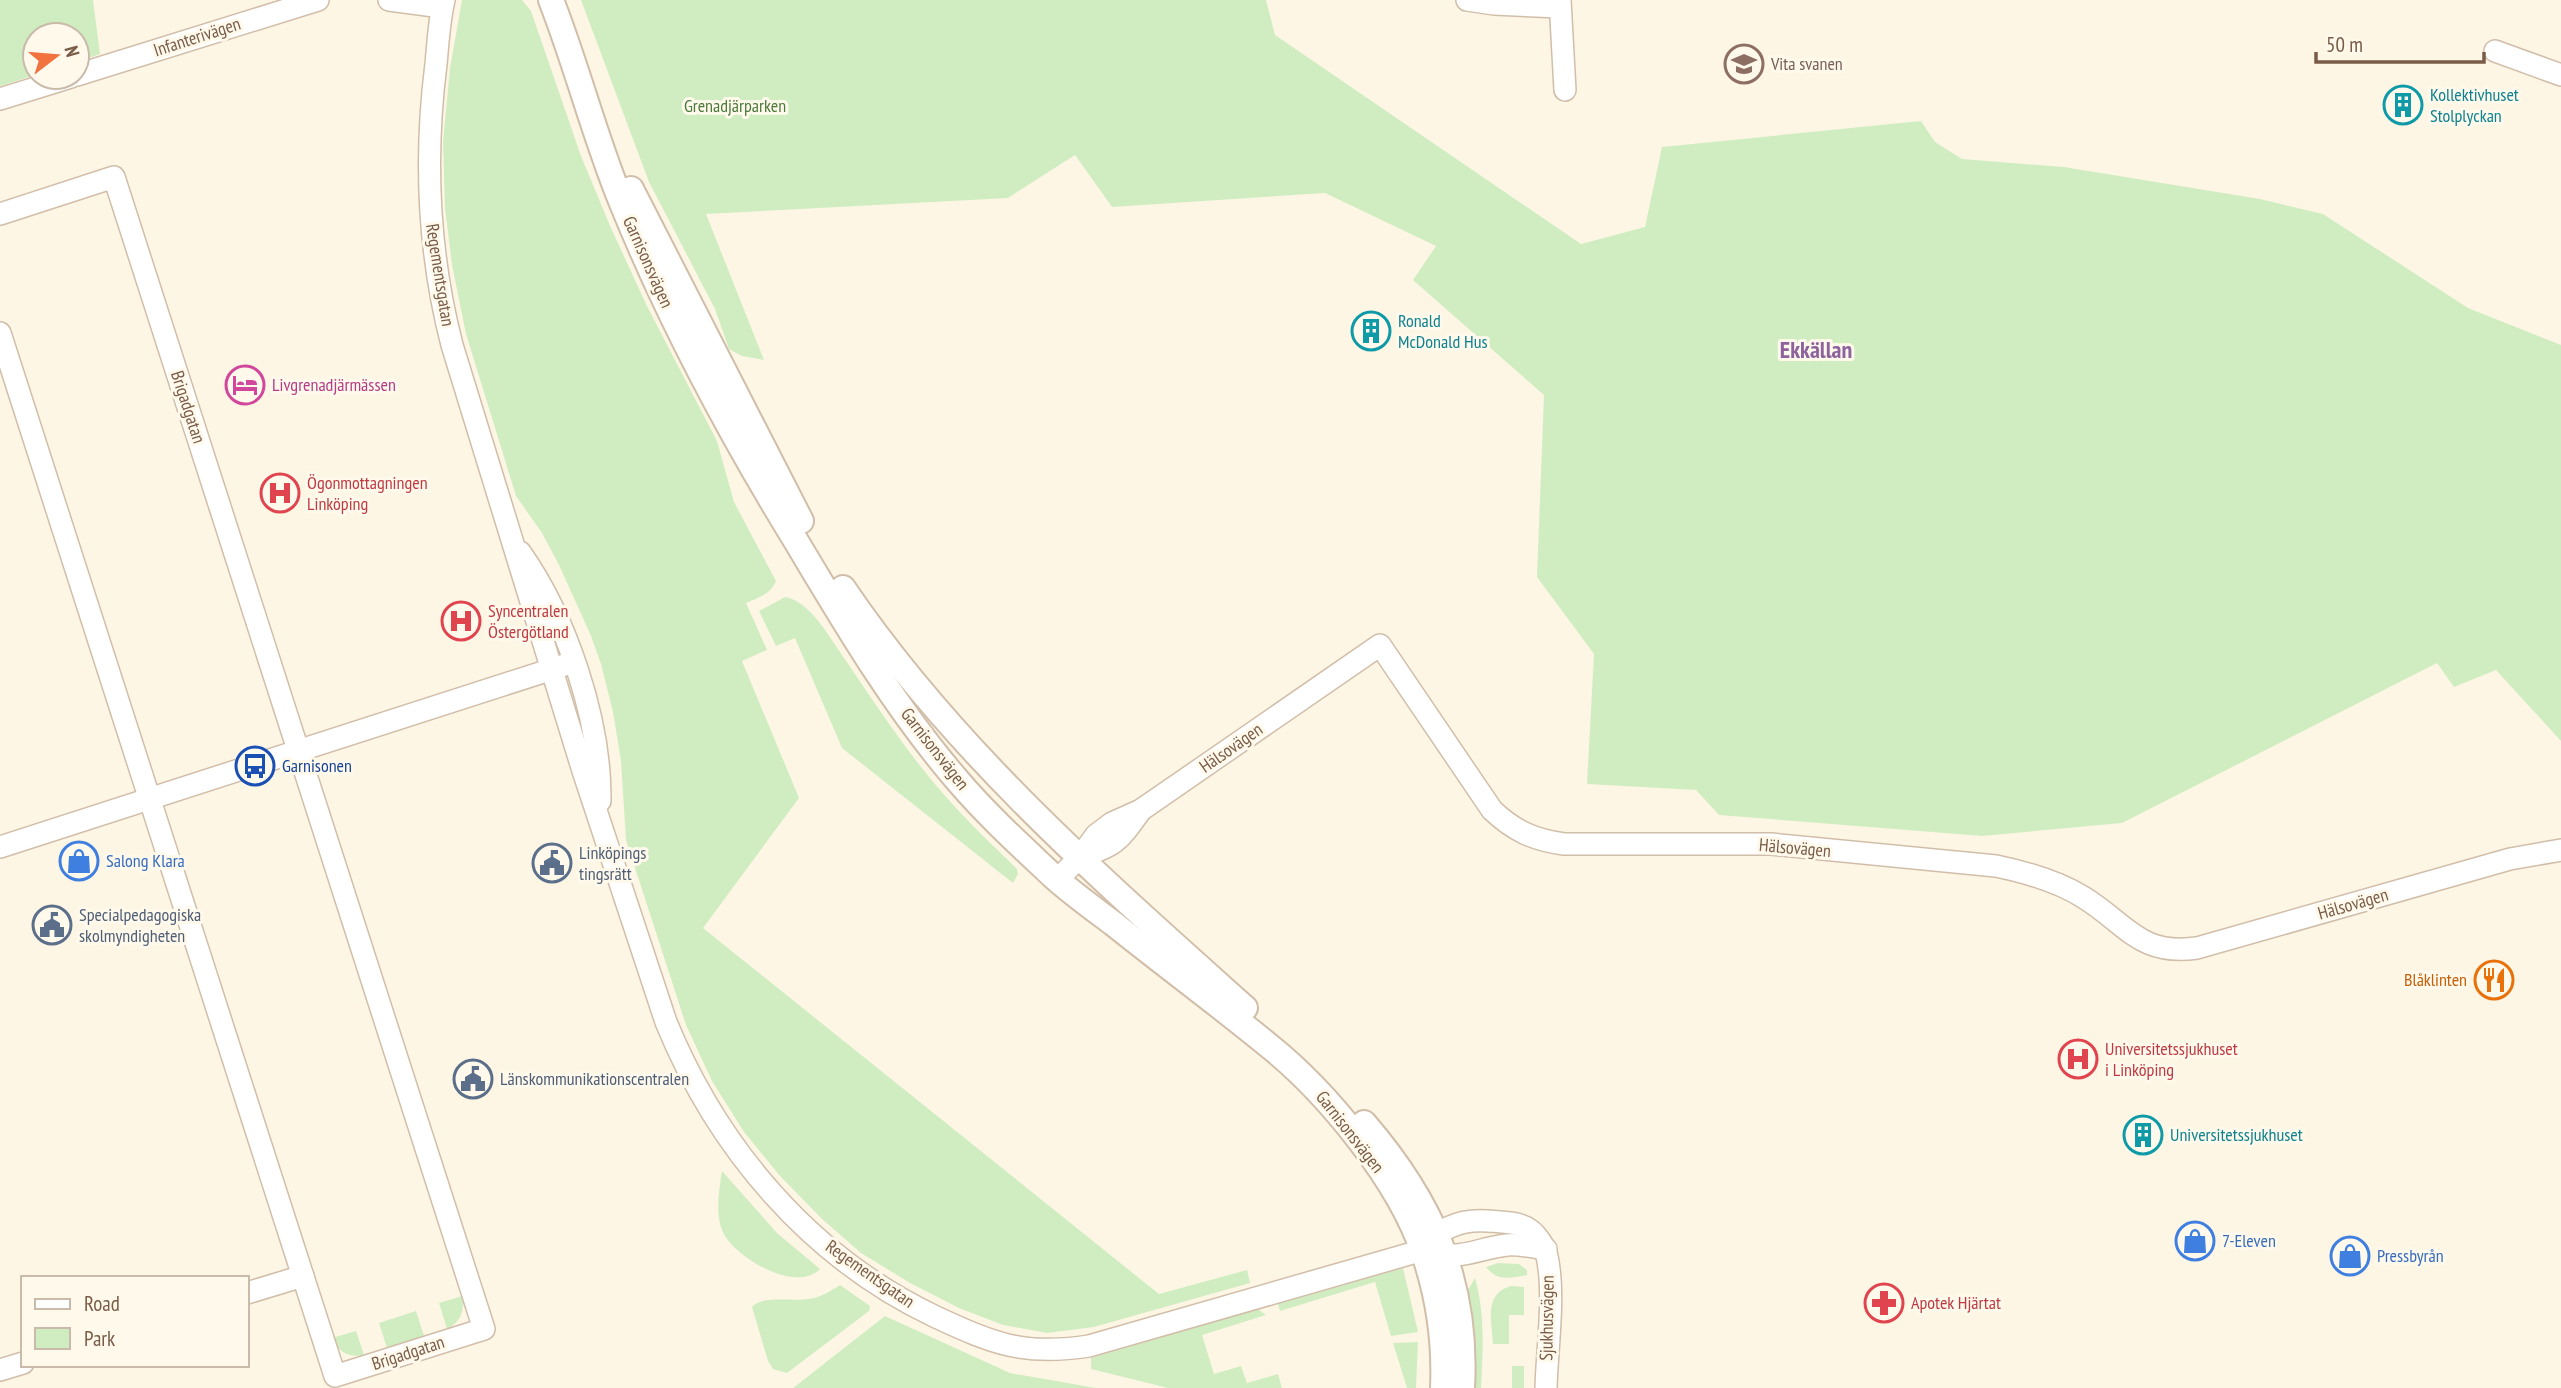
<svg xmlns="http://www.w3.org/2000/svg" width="2561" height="1388" font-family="'PT Sans Narrow',sans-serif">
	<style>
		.green { fill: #d0edc1 }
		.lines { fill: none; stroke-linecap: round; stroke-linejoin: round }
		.minor-casing { stroke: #d1bea9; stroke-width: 24 }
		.tertiary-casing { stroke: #d1bea9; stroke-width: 28 }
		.minor { stroke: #fff; stroke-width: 21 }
		.tertiary { stroke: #fff; stroke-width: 24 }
		.labels { text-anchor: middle; stroke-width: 6; stroke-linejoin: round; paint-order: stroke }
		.street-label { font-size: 18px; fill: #795c47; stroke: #fff9ec }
		.education-label { font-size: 18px; fill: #785e54; stroke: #fff9ec; text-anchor: start }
		.culture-label { font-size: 18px; fill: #0d838f; stroke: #fff9ec; text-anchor: start }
		.park-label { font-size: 18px; fill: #4a7a3c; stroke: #fff9ec }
		.hotel-label { font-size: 18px; fill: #b23c85; stroke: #fff9ec; text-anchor: start }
		.health-label { font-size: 18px; fill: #be3a42; stroke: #fff9ec; text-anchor: start }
		.transit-label { font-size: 18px; fill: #164399; stroke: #fff9ec; text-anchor: start }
		.service-label { font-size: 18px; fill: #4e5e75; stroke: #fff9ec; text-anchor: start }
		.shop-label { font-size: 18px; fill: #366cbe; stroke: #fff9ec; text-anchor: start }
		.food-label { font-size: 18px; fill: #c56008; stroke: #fff9ec; text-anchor: end }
		.district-label { font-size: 24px; font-weight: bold; fill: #8d629d; stroke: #fff9ec }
	</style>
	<rect width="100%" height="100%" fill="#fef6e5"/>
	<g class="green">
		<path d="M 0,0 L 93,0 L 100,54 L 77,62 L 77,35 L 35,35 L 35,75 L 0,86 Z"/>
		<path d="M 462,0 L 522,0 L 531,11 L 581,156 L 611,228 L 647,306 L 717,441 L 734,502 L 776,581 C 771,594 758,598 746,603 L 767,650 L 742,661 L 799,798 L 703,928 L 1159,1294 L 1247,1270 L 1250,1283 L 1094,1327 L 1047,1333 L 1003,1325 L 959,1308 L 910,1283 L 861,1253 L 822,1219 L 780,1176 L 744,1132 L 712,1081 L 686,1025 L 626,840 L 621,761 L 613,712 L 601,664 L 591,636 L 559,565 L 542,533 L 516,496 L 466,334 L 452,265 L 445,208 L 443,142 L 450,68 Z"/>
		<path d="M 581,0 L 1266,0 L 1275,35 L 1581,244 L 1645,227 L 1662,147 L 1921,121 L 1935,142 L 1962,159 L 2064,167 L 2260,199 L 2323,214 L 2468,308 L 2561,345 L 2561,741 L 2496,670 L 2454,687 L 2437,663 L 2122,823 L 1982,836 L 1719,815 L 1696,790 L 1587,784 L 1594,654 L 1537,577 L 1544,395 L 1413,280 L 1436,246 L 1325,193 L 1112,207 L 1075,155 L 1008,198 L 706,214 L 764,360 L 742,356 L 729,349 L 715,309 L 649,182 Z"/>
		<path d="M 785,597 C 809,601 827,633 840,652 C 877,706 912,761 956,808 C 975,829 997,849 1017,869 L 1018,874 L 1013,883 L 842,748 L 795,638 L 776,646 L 759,611 Z"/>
		<path d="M 722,1171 L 777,1233 L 820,1269 C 796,1293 740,1260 725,1236 C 714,1218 719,1191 722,1171 Z"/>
		<path d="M 1498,1263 L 1519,1264 L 1527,1270 L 1527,1275 C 1509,1278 1498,1282 1486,1267 Z"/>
		<path d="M 1403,1268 L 1418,1332 L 1391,1336 L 1375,1282 L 1280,1311 L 1278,1304 Z"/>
		<path d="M 1475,1278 C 1485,1313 1483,1351 1481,1388 L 1470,1388 L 1465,1295 Z"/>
		<path d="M 840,1285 L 870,1306 L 869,1311 L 787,1373 L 773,1369 L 768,1361 L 752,1307 C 763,1294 795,1303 814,1298 C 823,1296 832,1290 840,1285 Z"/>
		<path d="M 1511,1286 L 1524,1287 L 1524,1315 L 1509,1315 L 1509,1344 L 1493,1344 C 1492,1321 1483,1294 1511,1286 Z"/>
		<path d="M 462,1296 C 465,1310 461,1322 447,1329 L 439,1303 Z"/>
		<path d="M 1258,1309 L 1266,1315 L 1202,1335 L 1214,1374 L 1241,1366 L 1247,1383 L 1278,1374 L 1282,1388 L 1168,1388 L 1091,1369 L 1091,1358 Z"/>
		<path d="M 416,1311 L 424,1336 L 387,1348 L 379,1323 Z"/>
		<path d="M 885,1316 L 1010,1373 L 1096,1388 L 793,1388 Z"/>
		<path d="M 356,1331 L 364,1355 C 349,1358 338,1352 332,1338 Z"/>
		<path d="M 1418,1342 L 1416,1388 L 1407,1388 L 1393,1343 Z"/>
		<rect x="1512" y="1366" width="12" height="22"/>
	</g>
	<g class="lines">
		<defs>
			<g id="minor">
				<path d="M 389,0 L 442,7"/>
				<path d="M 444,0 C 439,21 438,43 436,64 C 424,159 428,252 452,345 L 583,771 L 666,1022 C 718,1149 811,1258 936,1317 C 994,1344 1024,1356 1089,1346 L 1423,1250"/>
				<path d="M 1467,0 L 1494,4 L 1559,7"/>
				<path d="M 1560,0 L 1565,90"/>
				<path d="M 2495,51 L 2561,75"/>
				<path d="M 77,75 L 318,0"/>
				<path d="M 0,99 L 71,77"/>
				<path d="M 0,214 L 114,177 L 484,1329 L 335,1376 L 0,333"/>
				<path d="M 520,552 C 566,617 601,720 600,801"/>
				<path d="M 0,847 L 574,662"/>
				<path d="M 1080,857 C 1116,846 1119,841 1141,810"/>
				<path d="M 1057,880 L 1080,857 L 1096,835 L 1112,823 L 1141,810 L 1380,645 L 1492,810 C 1514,831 1534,840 1564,844 L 1771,844 L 1996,866 C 2025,872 2057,881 2083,897 C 2127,924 2139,956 2197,948 L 2510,859 L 2561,850"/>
				<path d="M 1426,1246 C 1442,1226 1463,1219 1488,1221 C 1501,1222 1520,1222 1530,1230 C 1536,1234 1544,1246 1546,1252 C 1556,1290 1547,1348 1546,1388"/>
				<path d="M 1431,1252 C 1461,1261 1478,1248 1507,1245 C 1519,1244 1533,1247 1546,1249"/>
				<path d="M 247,1293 L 303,1276"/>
				<path d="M 0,1370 L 23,1363"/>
			</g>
			<g id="tertiary">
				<path d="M 551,0 C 577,66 594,135 621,201 C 669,319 729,432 796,541 C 845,623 895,708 958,781 C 987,815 1021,846 1054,877 C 1073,894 1094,909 1114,924 C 1165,965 1218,1004 1268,1045 C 1327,1092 1400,1181 1424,1254 C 1439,1298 1445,1342 1443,1388"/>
				<path d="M 631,189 L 801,521"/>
				<path d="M 843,588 C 952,749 1101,879 1245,1008"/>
				<path d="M 1364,1123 C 1432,1202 1468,1282 1462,1388"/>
			</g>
		</defs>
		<use href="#minor" class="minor-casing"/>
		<use href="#tertiary" class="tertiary-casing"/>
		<use href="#minor" class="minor"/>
		<use href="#tertiary" class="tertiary"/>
	</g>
	<defs>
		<symbol id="school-ring" viewBox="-11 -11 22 22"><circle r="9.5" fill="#fff9ec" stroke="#8d6e63" stroke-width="1.5"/><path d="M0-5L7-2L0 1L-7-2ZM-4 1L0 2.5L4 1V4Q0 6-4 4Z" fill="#8d6e63"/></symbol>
		<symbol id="building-ring" viewBox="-11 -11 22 22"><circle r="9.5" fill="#fff9ec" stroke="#0f9aa8" stroke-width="1.5"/><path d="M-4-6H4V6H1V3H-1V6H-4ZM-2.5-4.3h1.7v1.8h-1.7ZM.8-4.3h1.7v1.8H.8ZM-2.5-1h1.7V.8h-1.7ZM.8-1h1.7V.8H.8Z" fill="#0f9aa8"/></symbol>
		<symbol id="hotel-ring" viewBox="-11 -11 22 22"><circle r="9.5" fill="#fff9ec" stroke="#d1479c" stroke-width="1.5"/><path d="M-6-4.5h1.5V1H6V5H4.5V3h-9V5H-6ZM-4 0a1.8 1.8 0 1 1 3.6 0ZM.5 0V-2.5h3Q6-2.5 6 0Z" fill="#d1479c"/></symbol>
		<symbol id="hospital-ring" viewBox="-11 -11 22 22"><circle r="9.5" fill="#fff9ec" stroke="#e0444e" stroke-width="1.5"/><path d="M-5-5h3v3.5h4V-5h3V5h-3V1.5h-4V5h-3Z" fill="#e0444e"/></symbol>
		<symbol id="bus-ring" viewBox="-11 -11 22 22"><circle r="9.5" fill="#fff9ec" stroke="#1a4fb4" stroke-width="1.5"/><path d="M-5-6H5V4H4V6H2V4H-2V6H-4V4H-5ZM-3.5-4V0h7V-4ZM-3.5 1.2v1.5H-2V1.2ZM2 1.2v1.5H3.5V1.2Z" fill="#1a4fb4"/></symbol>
		<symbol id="shop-ring" viewBox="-11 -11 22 22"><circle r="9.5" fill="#fff9ec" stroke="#3f7fe0" stroke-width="1.5"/><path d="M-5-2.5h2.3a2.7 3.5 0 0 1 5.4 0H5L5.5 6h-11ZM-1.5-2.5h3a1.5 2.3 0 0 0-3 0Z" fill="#3f7fe0"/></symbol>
		<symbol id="civic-ring" viewBox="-11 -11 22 22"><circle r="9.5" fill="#fff9ec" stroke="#5c6f8a" stroke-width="1.5"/><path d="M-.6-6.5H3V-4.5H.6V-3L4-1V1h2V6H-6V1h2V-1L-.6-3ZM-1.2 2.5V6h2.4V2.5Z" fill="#5c6f8a"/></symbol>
		<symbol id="restaurant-ring" viewBox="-11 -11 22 22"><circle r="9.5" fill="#fff9ec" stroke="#e8710a" stroke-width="1.5"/><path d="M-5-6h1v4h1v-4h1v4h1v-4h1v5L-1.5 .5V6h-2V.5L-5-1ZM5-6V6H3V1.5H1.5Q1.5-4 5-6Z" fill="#e8710a"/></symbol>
		<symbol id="pharmacy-ring" viewBox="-11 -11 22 22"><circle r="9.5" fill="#fff9ec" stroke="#e0444e" stroke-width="1.5"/><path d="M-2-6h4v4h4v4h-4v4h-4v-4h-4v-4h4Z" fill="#e0444e"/></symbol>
	</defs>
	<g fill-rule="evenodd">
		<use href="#school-ring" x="1722" y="42" width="44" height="44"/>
		<use href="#building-ring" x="2381" y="83" width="44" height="44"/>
		<use href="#building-ring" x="1349" y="309" width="44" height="44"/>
		<use href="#hotel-ring" x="223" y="363" width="44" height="44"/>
		<use href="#hospital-ring" x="258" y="471" width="44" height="44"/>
		<use href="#hospital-ring" x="439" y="599" width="44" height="44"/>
		<use href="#bus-ring" x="233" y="744" width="44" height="44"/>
		<use href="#shop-ring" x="57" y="839" width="44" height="44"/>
		<use href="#civic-ring" x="530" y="841" width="44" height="44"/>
		<use href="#civic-ring" x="30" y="903" width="44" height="44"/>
		<use href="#restaurant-ring" x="2472" y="958" width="44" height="44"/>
		<use href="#hospital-ring" x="2056" y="1037" width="44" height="44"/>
		<use href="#civic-ring" x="451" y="1057" width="44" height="44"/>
		<use href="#building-ring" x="2121" y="1113" width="44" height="44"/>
		<use href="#shop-ring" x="2173" y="1219" width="44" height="44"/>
		<use href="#shop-ring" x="2328" y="1234" width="44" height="44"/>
		<use href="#pharmacy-ring" x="1862" y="1281" width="44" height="44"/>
	</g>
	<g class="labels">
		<g class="street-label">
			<text transform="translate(197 37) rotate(-18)" y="6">Infanterivägen</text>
			<text transform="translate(648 262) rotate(66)" y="6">Garnisonsvägen</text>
			<text transform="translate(440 275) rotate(81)" y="6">Regementsgatan</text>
			<text transform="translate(188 407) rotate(72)" y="6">Brigadgatan</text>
			<text transform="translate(1231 748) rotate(-35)" y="6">Hälsovägen</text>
			<text transform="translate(935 749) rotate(52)" y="6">Garnisonsvägen</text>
			<text transform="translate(1795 848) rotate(5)" y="6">Hälsovägen</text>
			<text transform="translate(2353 904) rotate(-16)" y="6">Hälsovägen</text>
			<text transform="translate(1350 1132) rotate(52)" y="6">Garnisonsvägen</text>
			<text transform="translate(870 1274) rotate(35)" y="6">Regementsgatan</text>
			<text transform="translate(1547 1318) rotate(-89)" y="6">Sjukhusvägen</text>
			<text transform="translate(408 1353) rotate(-18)" y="6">Brigadgatan</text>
		</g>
		<g class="education-label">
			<text x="1771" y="70">Vita svanen</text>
		</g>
		<g class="culture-label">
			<text x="2430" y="101">Kollektivhuset<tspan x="2430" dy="21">Stolplyckan</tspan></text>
			<text x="1398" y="327">Ronald<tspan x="1398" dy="21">McDonald Hus</tspan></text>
			<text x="2170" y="1141">Universitetssjukhuset</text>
		</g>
		<g class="park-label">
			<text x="735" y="112">Grenadjärparken</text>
		</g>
		<g class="hotel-label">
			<text x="272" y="391">Livgrenadjärmässen</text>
		</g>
		<g class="health-label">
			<text x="307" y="489">Ögonmottagningen<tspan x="307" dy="21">Linköping</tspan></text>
			<text x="488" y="617">Syncentralen<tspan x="488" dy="21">Östergötland</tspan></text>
			<text x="2105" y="1055">Universitetssjukhuset<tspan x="2105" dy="21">i Linköping</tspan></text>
			<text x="1911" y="1309">Apotek Hjärtat</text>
		</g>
		<g class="transit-label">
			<text x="282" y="772">Garnisonen</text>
		</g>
		<g class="service-label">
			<text x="579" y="859">Linköpings<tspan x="579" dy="21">tingsrätt</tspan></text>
			<text x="79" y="921">Specialpedagogiska<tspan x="79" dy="21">skolmyndigheten</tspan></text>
			<text x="500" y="1085">Länskommunikationscentralen</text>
		</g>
		<g class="shop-label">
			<text x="106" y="867">Salong Klara</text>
			<text x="2222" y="1247">7-Eleven</text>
			<text x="2377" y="1262">Pressbyrån</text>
		</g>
		<g class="food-label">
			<text x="2467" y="986">Blåklinten</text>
		</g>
		<g class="district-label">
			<text x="1816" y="358">Ekkällan</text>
		</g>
	</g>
	<rect x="21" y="1276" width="228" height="91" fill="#fff9ec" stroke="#c9baaa" stroke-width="2"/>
	<rect x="35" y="1299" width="35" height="10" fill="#ffffff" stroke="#c9baaa" stroke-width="2"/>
	<text x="84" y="1311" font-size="21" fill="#795c47">Road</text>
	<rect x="35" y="1328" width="35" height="21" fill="#d0edc1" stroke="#c9baaa" stroke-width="2"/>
	<text x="84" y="1346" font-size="21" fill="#795c47">Park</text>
	<g transform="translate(56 56) rotate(74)"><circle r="33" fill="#fff9ec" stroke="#c9baaa" stroke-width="2"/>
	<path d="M0-5L12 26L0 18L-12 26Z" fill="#f17340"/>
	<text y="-10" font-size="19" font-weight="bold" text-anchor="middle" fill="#795c47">N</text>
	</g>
	<path d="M2316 52v10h168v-10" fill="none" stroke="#795c47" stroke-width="3.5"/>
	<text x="2326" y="52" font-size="21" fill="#795c47" stroke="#fff9ec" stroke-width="5" paint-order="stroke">50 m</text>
</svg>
